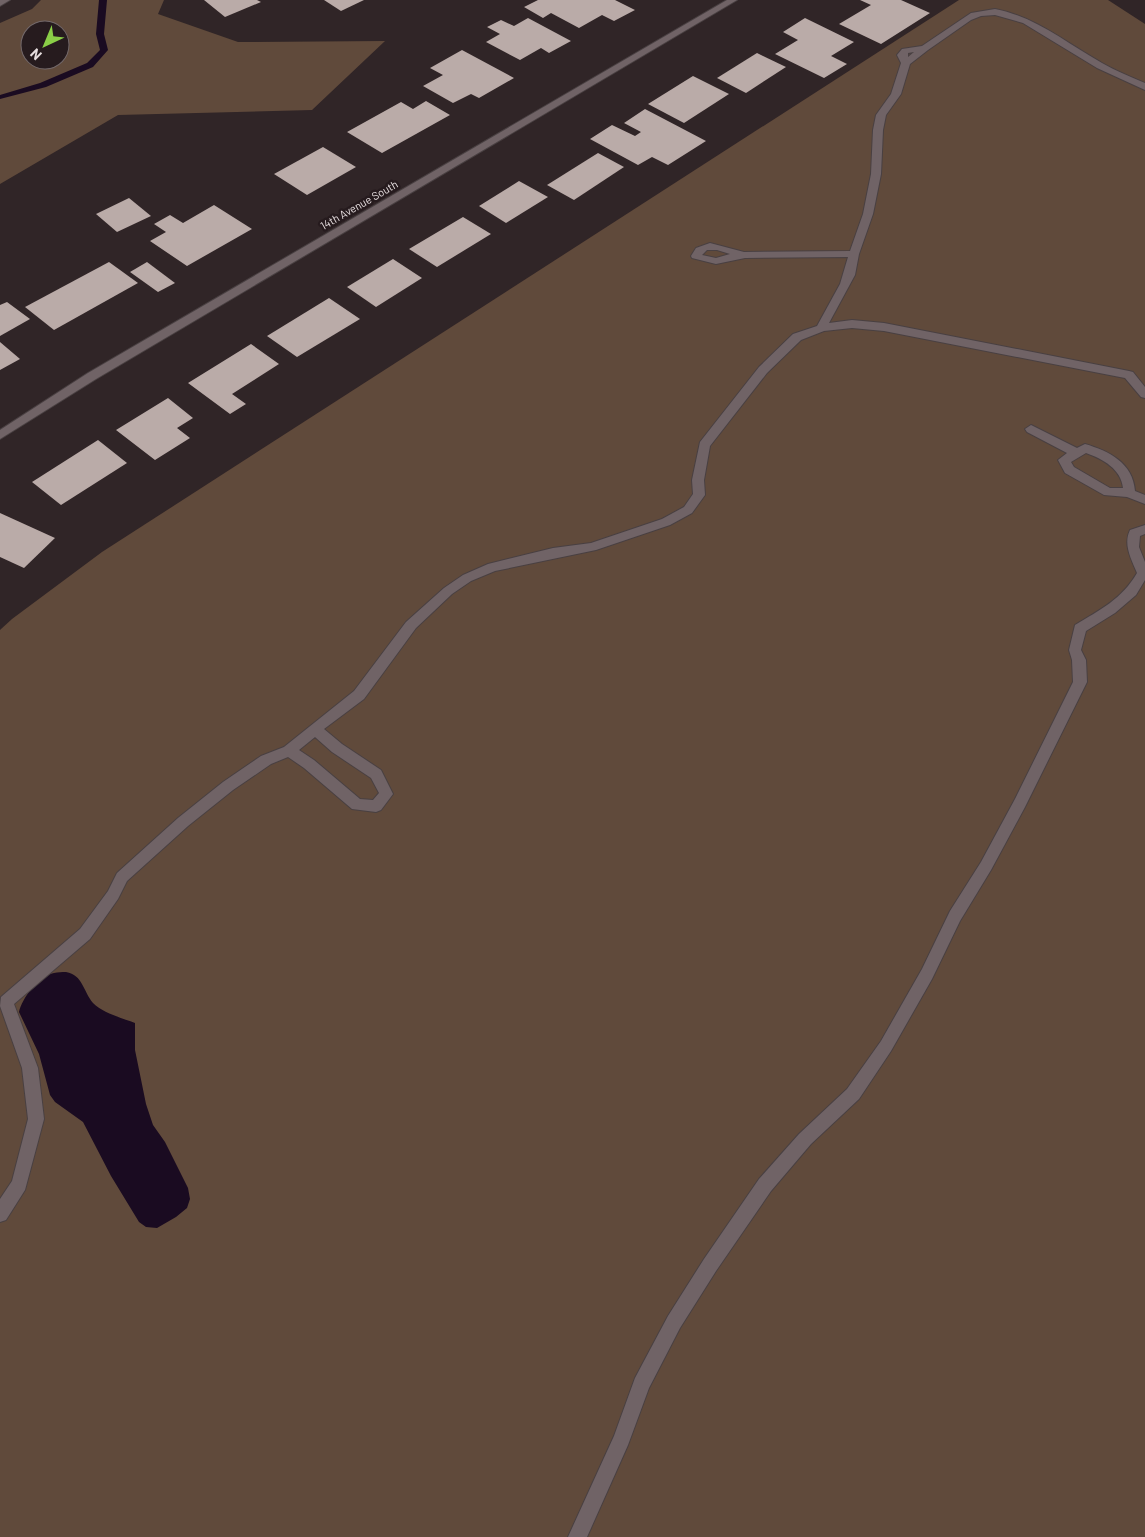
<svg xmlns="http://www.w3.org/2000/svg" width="1145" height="1537" font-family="Barlow,sans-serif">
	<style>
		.green { fill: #604a3b; fill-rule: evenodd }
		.water { fill: #1a0b21 }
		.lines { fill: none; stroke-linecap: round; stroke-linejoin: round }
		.stream { fill: #1a0b21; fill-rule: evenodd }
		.building { fill: #baaba8 }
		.service-casing { stroke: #494042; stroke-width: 2 }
		.minor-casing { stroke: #494042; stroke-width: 2 }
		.service { fill: #706366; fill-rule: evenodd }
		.minor { fill: #706366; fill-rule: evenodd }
		.labels { text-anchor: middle; stroke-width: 5; stroke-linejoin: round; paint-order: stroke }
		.far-street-label { font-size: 11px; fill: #e6dedf; stroke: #261b1e }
	</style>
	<rect width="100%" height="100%" fill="#302527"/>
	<g class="green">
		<path d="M 41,0 L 164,0 L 158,14 L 238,42 L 385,41 L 312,110 L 118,115 L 0,184 L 0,23 L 32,9 ZM 30,30 L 60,30 L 60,60 L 30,60 Z"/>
		<path d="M 959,0 L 1108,0 L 1145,24 L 1145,1537 L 0,1537 L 0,630 L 12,619 L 102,552 Z"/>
	</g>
	<path class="water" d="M 66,972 C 83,975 83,991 93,1003 C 103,1013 122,1018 135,1023 L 135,1050 L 146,1104 L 153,1125 L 165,1142 L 188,1188 L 190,1199 L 187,1208 L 176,1217 L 157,1228 L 146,1227 L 139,1222 L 111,1176 L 83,1122 L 55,1102 L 50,1095 L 39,1054 L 19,1012 C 22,998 39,976 54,973 C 58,972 62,972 66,972 Z"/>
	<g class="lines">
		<path class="stream" d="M 99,0 L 107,0 L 104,34 L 108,50 L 93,67 L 46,87 L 0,99 L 0,95 L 40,83 L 87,63 L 100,50 L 96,34 Z"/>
	</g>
	<g class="building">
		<path d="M 204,0 L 257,0 L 261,2 L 225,17 Z"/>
		<path d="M 324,0 L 364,0 L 341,11 Z"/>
		<path d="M 538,0 L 615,0 L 635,10 L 614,21 L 602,15 L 579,28 L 551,13 L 543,18 L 524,7 Z"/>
		<path d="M 860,0 L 901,0 L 930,13 L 881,44 L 839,24 L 871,5 Z"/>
		<path d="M 528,18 L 571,41 L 549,53 L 541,48 L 520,60 L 486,42 L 500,34 L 487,27 L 501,20 L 514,26 Z"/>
		<path d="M 805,18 L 854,42 L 831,56 L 847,64 L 824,78 L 775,54 L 798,40 L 783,32 Z"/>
		<path d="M 462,50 L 514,78 L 479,98 L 471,94 L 453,103 L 423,86 L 443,75 L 430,68 Z"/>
		<path d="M 757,53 L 786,67 L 746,93 L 717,78 Z"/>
		<path d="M 693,76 L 729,94 L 684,123 L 648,104 Z"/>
		<path d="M 426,101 L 450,115 L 382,153 L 347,132 L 401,102 L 413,109 Z"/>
		<path d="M 645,109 L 706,141 L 668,165 L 652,157 L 638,165 L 590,139 L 612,125 L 635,136 L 641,132 L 624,123 Z"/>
		<path d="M 323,147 L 356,167 L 307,195 L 274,174 Z"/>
		<path d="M 598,153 L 624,167 L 574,200 L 547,185 Z"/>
		<path d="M 519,181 L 548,197 L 506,223 L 479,206 Z"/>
		<path d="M 129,198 L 151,216 L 117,232 L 96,214 Z"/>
		<path d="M 214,205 L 252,229 L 187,266 L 150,241 L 166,232 L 154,224 L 170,215 L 183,223 Z"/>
		<path d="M 463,217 L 491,234 L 437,267 L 409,249 Z"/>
		<path d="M 393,259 L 422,278 L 376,307 L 347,287 Z"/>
		<path d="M 109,262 L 138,283 L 54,330 L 25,307 Z"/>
		<path d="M 147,262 L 175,283 L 158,292 L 130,272 Z"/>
		<path d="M 329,298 L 360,319 L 297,357 L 267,336 Z"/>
		<path d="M 7,302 L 30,319 L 0,336 L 0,305 Z"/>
		<path d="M 0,342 L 20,359 L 0,370 Z"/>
		<path d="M 251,344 L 279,364 L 232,394 L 246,404 L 230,414 L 188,383 Z"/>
		<path d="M 168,398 L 193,418 L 177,428 L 190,438 L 155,460 L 116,430 Z"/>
		<path d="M 98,440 L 127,463 L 61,505 L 32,482 Z"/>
		<path d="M 0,513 L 55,538 L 24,568 L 0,557 Z"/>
	</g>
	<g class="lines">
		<defs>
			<g id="service">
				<path d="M 995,9 C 1036,17 1066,43 1102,63 C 1116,71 1131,77 1145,83 L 1145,90 L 1097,68 L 1023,23 L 995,15 L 981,16 L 971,20 L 928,50 L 910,64 L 901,94 L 886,115 L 883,130 L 881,174 L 873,214 L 859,254 L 855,275 L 829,323 L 852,320 L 884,323 L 1129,371 L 1133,372 L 1145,387 L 1145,398 L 1141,397 L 1125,378 L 884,331 L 852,328 L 824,331 L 801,340 L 767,373 L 710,446 L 704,480 L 705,495 L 692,513 L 670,525 L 596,550 L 495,571 L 471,581 L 452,594 L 416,628 L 364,699 L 324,729 L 342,744 L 381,770 L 393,794 L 381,810 L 376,812 L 352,809 L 304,768 L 288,757 L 271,764 L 233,790 L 188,826 L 127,881 L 118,899 L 90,939 L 14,1004 L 38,1068 L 44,1119 L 25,1190 L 6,1220 L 0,1222 L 0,1199 L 12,1181 L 28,1119 L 22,1068 L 0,1006 L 1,997 L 80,929 L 108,891 L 117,873 L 178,818 L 223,782 L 261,756 L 284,747 L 354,691 L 406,622 L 444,588 L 463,575 L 488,564 L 553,548 L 591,543 L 662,519 L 684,507 L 693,494 L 692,480 L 700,442 L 759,367 L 793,334 L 817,326 L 840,284 L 848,257 L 745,258 L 716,264 L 692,258 L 691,256 L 696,248 L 710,243 L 744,252 L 850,251 L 863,214 L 871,174 L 873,130 L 876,115 L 891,94 L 901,63 L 897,55 L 902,49 L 922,46 L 971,13 ZM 914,52 L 908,57 L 908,53 ZM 707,250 L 717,250 L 730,254 L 716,258 L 702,255 ZM 315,737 L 332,752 L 371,778 L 379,793 L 373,800 L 360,799 L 314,760 L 299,750 Z"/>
				<path d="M 1031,425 L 1077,448 L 1085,444 C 1109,451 1133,463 1135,491 L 1145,495 L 1145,504 L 1127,497 L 1104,495 L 1065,473 L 1058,460 L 1067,453 L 1027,432 L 1025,429 ZM 1086,453 C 1103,459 1121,469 1123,488 L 1110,488 L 1074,467 L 1071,462 Z"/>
				<path d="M 1145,525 L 1145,534 L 1140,536 L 1139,547 L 1145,562 L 1145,580 L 1136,595 L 1115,613 L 1086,631 L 1081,650 L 1086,660 L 1087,682 L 1025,807 L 991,870 L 960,921 L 932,979 L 891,1051 L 859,1099 L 811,1144 L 771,1191 L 716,1271 L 680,1328 L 649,1388 L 628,1445 L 587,1537 L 568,1537 L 614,1436 L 635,1378 L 668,1316 L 704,1259 L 759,1179 L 799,1134 L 847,1089 L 881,1041 L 922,969 L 950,911 L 981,862 L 1015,799 L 1073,682 L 1072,660 L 1069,650 L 1075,625 C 1100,610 1122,599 1137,573 C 1131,559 1123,544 1130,530 Z"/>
			</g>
			<g id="minor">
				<path d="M 0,0 L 10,0 L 0,6 Z"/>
				<path d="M 727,0 L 737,0 L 96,379 L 0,439 L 0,430 L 88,373 Z"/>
			</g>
		</defs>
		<use href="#service" class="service-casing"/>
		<use href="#minor" class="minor-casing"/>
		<use href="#service" class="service"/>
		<use href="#minor" class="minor"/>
	</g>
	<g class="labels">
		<g class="far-street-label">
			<text transform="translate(359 205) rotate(-30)" y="4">14th Avenue South</text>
		</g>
	</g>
	<g transform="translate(45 45) rotate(224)"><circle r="24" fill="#261b1e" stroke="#73696b"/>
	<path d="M0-4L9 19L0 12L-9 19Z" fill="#8ace47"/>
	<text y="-8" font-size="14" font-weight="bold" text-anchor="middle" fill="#e6dedf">N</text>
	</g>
</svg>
